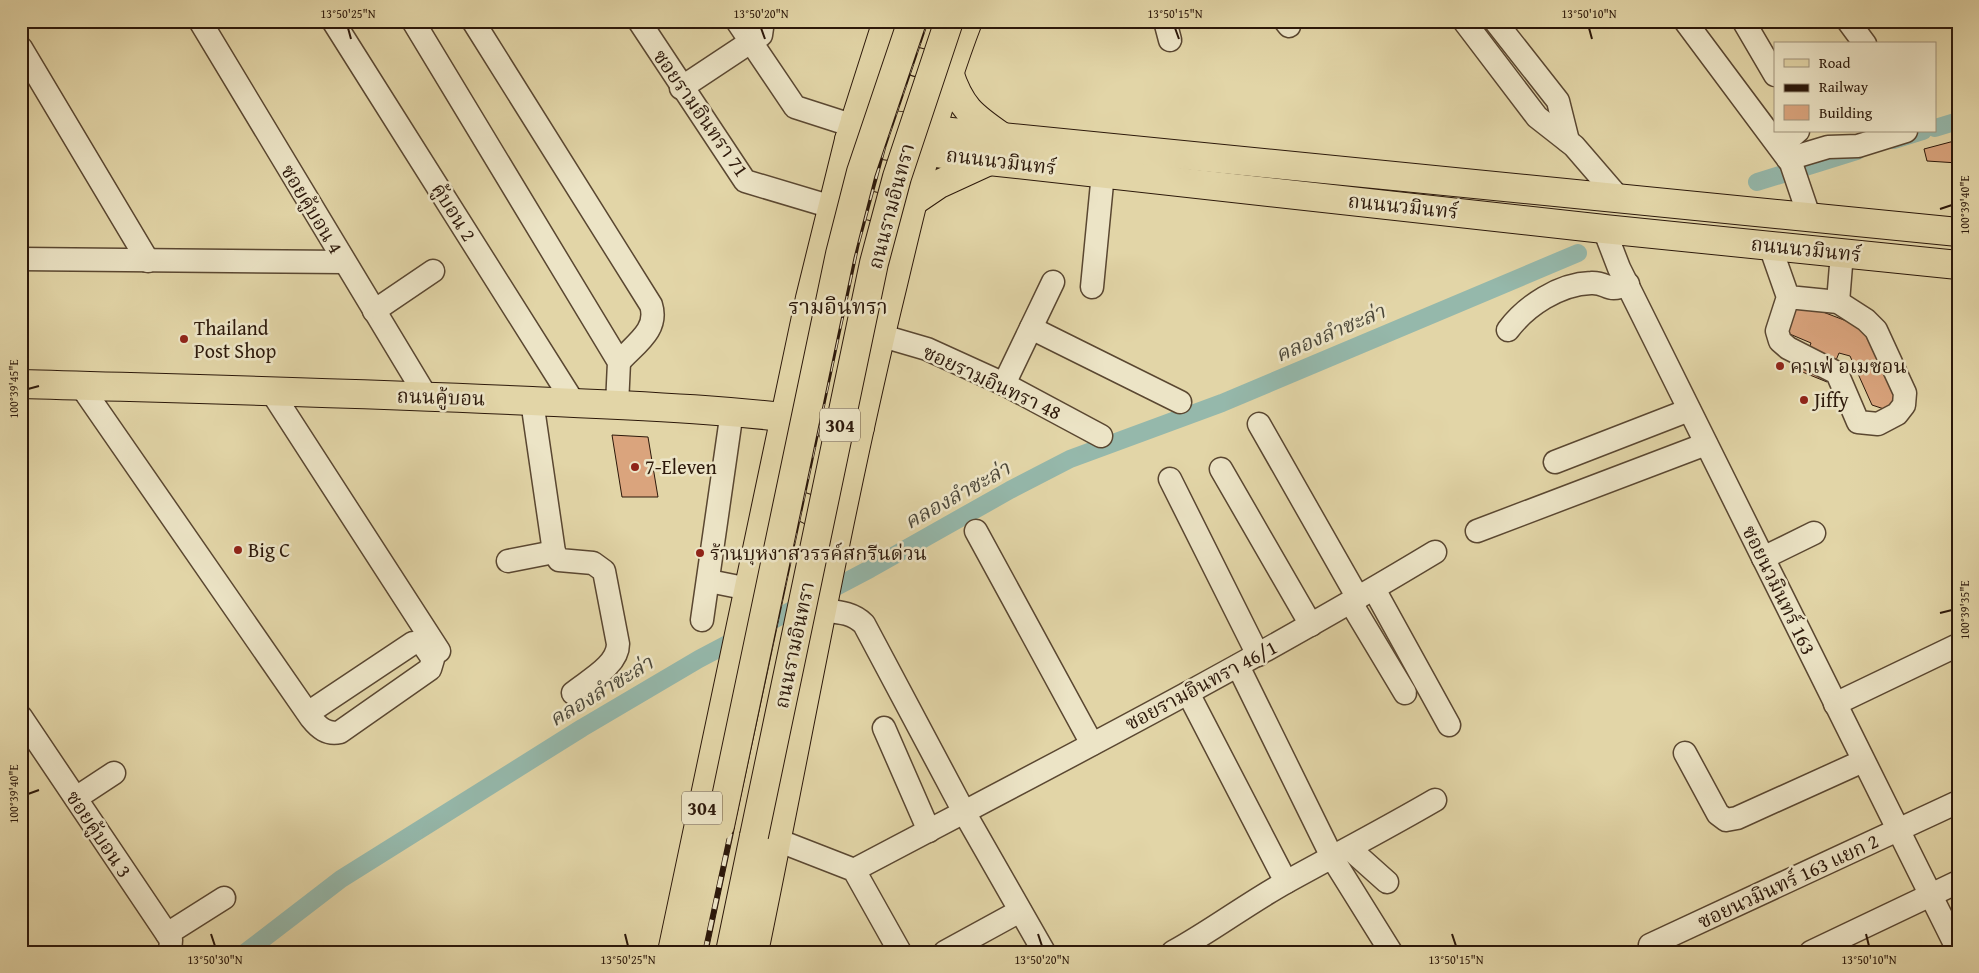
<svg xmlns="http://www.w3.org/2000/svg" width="1979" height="973" font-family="'Gentium Book Plus','Noto Serif Thai',serif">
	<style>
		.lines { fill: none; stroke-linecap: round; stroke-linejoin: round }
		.canal { stroke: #95b8ab; stroke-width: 18 }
		.building { fill: #daa47d; stroke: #2c180a }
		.minor-casing { stroke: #5a4731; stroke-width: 25 }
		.major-casing { stroke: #2c180a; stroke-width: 30 }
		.minor { stroke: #ece4c6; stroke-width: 22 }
		.major { stroke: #e2d5a7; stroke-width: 28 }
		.rail-casing { stroke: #2c180a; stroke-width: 5.5 }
		.rail { stroke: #ece4c6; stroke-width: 4; stroke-dasharray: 11; stroke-linecap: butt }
		.major-bridge-casing { stroke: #2c180a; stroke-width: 30; stroke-linecap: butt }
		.major-bridge { stroke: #e2d5a7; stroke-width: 28 }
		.ticks { fill: none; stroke: #2c180a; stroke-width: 2 }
		.poi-dot { fill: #8f2418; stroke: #ece4c6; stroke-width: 2 }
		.labels { text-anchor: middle; stroke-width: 5; stroke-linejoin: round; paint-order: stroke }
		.shield { fill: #ece4c6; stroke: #665542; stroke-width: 1 }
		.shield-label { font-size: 19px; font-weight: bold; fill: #2c180a }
		.street-label { font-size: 20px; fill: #2c180a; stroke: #ece4c6 }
		.poi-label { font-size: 20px; fill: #2c180a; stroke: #ece4c6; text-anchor: start }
		.water-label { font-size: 21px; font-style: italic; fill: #4c483a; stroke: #ece4c6 }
		.quarter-label { font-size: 22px; fill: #2c180a; stroke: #ece4c6 }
		.neatline { fill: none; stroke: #2c180a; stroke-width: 2 }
		.ticks-label { font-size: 12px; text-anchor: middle; fill: #2c180a }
	</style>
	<rect width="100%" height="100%" fill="#e2d5a7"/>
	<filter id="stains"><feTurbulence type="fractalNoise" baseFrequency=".004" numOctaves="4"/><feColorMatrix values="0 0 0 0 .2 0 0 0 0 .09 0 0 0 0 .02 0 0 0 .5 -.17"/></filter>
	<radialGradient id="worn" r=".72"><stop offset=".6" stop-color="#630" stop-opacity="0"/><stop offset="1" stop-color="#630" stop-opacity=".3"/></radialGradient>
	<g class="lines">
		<g class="canal">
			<path d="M 1935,128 L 1958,121"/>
			<path d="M 1894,140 L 1923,131"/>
			<path d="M 1757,182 L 1857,151"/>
			<path d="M 246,952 L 341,879 L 582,728 L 699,659 L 870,569 L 1010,490 L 1070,459 L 1222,403 L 1578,253"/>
		</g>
	</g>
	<g class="building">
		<path d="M 1958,140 L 1958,163 L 1927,161 L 1924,149 Z"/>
		<path d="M 1797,302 L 1870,330 L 1899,390 L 1890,411 L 1872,405 L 1850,356 L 1839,353 L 1827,382 L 1800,371 L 1811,343 L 1785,332 Z"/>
		<path d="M 612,435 L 648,437 L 658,497 L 622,497 Z"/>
	</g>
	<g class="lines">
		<defs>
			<g id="minor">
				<path d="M 200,21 L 426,396"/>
				<path d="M 333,21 L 574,403"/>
				<path d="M 413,21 L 619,362 L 617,405"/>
				<path d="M 473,21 L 651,305 C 659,330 635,344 619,362"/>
				<path d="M 639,21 L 745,181 L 832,207"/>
				<path d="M 737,21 L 795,107 L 854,126"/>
				<path d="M 1165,21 L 1170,40"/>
				<path d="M 1285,21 L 1289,26"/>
				<path d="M 1464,21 L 1537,117 L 1574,146 L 1618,197"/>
				<path d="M 1495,21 L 1558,101 L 1568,141"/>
				<path d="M 1685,21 L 1791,163 L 1809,216"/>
				<path d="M 1848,21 L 1865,44"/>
				<path d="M 1744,22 L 1775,75"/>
				<path d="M 21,48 L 148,261"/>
				<path d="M 681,88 L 761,35 L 763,21"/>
				<path d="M 1790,138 L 1798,131"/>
				<path d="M 1788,159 L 1828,147 L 1858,146 L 1906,131"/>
				<path d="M 1604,229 L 1619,268 L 1958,950"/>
				<path d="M 1770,246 L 1788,297 L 1777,331 L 1780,341 L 1788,348 L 1837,373 L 1858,422 L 1878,424 L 1897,414 L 1904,405 L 1905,393 L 1876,330 L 1866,320 L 1838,302 L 1788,297"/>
				<path d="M 21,259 L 344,262"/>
				<path d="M 1092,287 L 1103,173"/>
				<path d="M 1838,302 L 1842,253"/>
				<path d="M 374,311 L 433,271"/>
				<path d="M 1031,328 L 1180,402"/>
				<path d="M 1508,330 C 1526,306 1559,284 1591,283 C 1609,282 1606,294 1628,284"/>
				<path d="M 879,335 L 927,349 L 1004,384 L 1101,436"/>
				<path d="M 1004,384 L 1053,282"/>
				<path d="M 81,386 L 311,718 C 319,728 327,735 340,732 L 430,669 L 433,659 L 422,643 L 413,643 L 308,713"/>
				<path d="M 271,391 L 439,651"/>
				<path d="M 532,401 L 554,552 L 559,560 L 593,563 L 604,571 L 618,644 C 618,665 589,680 573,693"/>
				<path d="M 1259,424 L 1358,598"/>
				<path d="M 1555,462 L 1689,410"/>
				<path d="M 1221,469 L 1311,625"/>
				<path d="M 1170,479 L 1258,655"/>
				<path d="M 976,531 L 1092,744"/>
				<path d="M 1477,531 L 1706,444"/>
				<path d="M 1763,558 L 1814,533"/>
				<path d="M 508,561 L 554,552"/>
				<path d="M 709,581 L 749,589"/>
				<path d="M 1374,589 L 1449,725"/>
				<path d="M 1351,603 L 1405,693"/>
				<path d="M 821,610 C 837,612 852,612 864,624 L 964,812 L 1044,952"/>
				<path d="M 702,620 L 732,411"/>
				<path d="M 1238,666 L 1333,859 L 1391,952"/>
				<path d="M 1188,693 L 1286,882"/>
				<path d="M 1835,704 L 1958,645"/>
				<path d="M 21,717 L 171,940 L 170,952"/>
				<path d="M 884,728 L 929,831"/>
				<path d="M 1685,753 L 1718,814 L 1726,820 L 1737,818 L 1863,761"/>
				<path d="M 76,798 L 114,773"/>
				<path d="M 777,840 L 854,870 L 900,952"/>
				<path d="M 1350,849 L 1387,882"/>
				<path d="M 854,870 C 1049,767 1246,666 1435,552"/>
				<path d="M 167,934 L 224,898"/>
				<path d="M 1650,945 L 1958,802"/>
				<path d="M 945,952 L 1020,911"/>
				<path d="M 1173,952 C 1213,930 1248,903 1288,881 C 1337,854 1387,828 1435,800"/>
				<path d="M 1811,952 L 1958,882"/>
			</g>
			<g id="major">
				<path d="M 893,30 C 903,65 920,68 953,60"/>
				<path d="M 949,72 C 960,107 972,116 1001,136"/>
				<path d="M 855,120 L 931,130 L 1958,232"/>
				<path d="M 849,140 L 989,161 L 1604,229 L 1958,265"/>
				<path d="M 911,203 L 939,184 L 989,161"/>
				<path d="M 833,219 C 861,198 883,200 898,232"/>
				<path d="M 21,384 C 192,389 362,393 532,401 C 642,406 751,410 860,427"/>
				<path d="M 815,420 L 826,412 L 845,332 L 852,320 L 869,304"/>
				<path d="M 767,513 L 779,504 C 805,502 819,514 835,533"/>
				<path d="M 672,952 L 810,298 L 849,140 L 887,21"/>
				<path d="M 693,952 L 720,826"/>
				<path d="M 730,952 L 754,836"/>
				<path d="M 754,952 C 800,729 839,505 893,284 C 914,195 935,107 968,21"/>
			</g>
		</defs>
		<use href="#minor" class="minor-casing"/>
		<use href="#major" class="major-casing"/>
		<use href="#minor" class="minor"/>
		<use href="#major" class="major"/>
		<defs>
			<path id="rail" d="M 705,952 L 857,244 L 884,145 L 926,21"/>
		</defs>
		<use href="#rail" class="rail-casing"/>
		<use href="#rail" class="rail"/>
		<defs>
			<g id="major-bridge">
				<path d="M 720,826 L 840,254 L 861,172 L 912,21"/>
				<path d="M 754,836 L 874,263 L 897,177 L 949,21"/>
			</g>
		</defs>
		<use href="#major-bridge" class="major-bridge-casing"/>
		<use href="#major-bridge" class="major-bridge"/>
	</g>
	<path class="ticks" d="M 348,28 L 351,39M 761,28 L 765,39M 1175,28 L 1179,39M 1589,28 L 1592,39M 1940,209 L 1952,205M 28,389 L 39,386M 1940,613 L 1952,610M 28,794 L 39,790M 211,934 L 215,946M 625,934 L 628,946M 1038,934 L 1042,946M 1452,934 L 1456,946M 1866,934 L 1869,946"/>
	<g class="poi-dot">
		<circle cx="184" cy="339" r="5"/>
		<circle cx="1780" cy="366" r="5"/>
		<circle cx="1804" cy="400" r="5"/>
		<circle cx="635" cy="467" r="5"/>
		<circle cx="238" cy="550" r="5"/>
		<circle cx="700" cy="553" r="5"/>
	</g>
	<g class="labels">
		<g class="shield">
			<rect x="820" y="408.5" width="40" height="33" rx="4"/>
			<rect x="682" y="791.5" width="40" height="33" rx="4"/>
		</g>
		<g class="shield-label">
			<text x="840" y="432">304</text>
			<text x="702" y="815">304</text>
		</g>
		<g class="street-label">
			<text transform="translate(701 113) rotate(55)" y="7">ซอยรามอินทรา 71</text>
			<text transform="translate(1001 161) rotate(7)" y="7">ถนนนวมินทร์</text>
			<text transform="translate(891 206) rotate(-75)" y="7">ถนนรามอินทรา</text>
			<text transform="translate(1403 206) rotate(6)" y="7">ถนนนวมินทร์</text>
			<text transform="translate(312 209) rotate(59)" y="7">ซอยคู้บอน 4</text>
			<text transform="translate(454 212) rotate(58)" y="7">คู้บอน 2</text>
			<text transform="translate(1806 249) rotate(6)" y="7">ถนนนวมินทร์</text>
			<text transform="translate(992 382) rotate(25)" y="7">ซอยรามอินทรา 48</text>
			<text transform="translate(441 397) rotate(2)" y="7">ถนนคู้บอน</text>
			<text transform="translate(1779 590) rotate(64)" y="7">ซอยนวมินทร์ 163</text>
			<text transform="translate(794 645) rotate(-78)" y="7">ถนนรามอินทรา</text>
			<text transform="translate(1201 685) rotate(-28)" y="7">ซอยรามอินทรา 46/1</text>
			<text transform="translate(99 834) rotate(56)" y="7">ซอยคู้บอน 3</text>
			<text transform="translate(1788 881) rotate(-25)" y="7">ซอยนวมินทร์ 163 แยก 2</text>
		</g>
		<g class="poi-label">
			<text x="194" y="335">Thailand<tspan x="194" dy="23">Post Shop</tspan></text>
			<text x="1790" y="373">คาเฟ่ อเมซอน</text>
			<text x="1814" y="407">Jiffy</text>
			<text x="645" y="474">7-Eleven</text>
			<text x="248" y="557">Big C</text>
			<text x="710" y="560">ร้านบุหงาสวรรค์สกรีนด่วน</text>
		</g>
		<g class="water-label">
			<text transform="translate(1330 333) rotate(-23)" y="7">คลองลำชะล่า</text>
			<text transform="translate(957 495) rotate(-29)" y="7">คลองลำชะล่า</text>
			<text transform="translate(601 691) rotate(-31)" y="7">คลองลำชะล่า</text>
		</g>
		<g class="quarter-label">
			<text x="838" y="314">รามอินทรา</text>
		</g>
	</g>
	<rect width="1979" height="973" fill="none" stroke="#e2d5a7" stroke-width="55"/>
	<rect x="1774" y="42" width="162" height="90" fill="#ece4c6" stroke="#9f927b"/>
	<rect x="1784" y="59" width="25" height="8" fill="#e2d5a7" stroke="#9f927b"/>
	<text x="1819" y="68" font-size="15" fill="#2c180a">Road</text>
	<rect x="1784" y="84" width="25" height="8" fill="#2c180a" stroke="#9f927b"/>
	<text x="1819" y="92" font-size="15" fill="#2c180a">Railway</text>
	<rect x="1784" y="105" width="25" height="15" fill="#daa47d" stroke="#9f927b"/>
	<text x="1819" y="118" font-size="15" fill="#2c180a">Building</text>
	<rect x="28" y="28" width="1924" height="918" class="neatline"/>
	<g class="ticks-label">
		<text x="348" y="18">13°50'25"N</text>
		<text x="761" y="18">13°50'20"N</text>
		<text x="1175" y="18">13°50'15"N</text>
		<text x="1589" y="18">13°50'10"N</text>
		<text transform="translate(1965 205) rotate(-90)" y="4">100°39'40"E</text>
		<text transform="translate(14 389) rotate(-90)" y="4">100°39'45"E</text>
		<text transform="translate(1965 610) rotate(-90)" y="4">100°39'35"E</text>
		<text transform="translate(14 794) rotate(-90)" y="4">100°39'40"E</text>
		<text x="215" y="964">13°50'30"N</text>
		<text x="628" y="964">13°50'25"N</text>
		<text x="1042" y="964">13°50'20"N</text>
		<text x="1456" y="964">13°50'15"N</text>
		<text x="1869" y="964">13°50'10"N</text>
	</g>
	<rect width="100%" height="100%" filter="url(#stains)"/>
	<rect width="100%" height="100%" fill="url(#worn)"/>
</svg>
